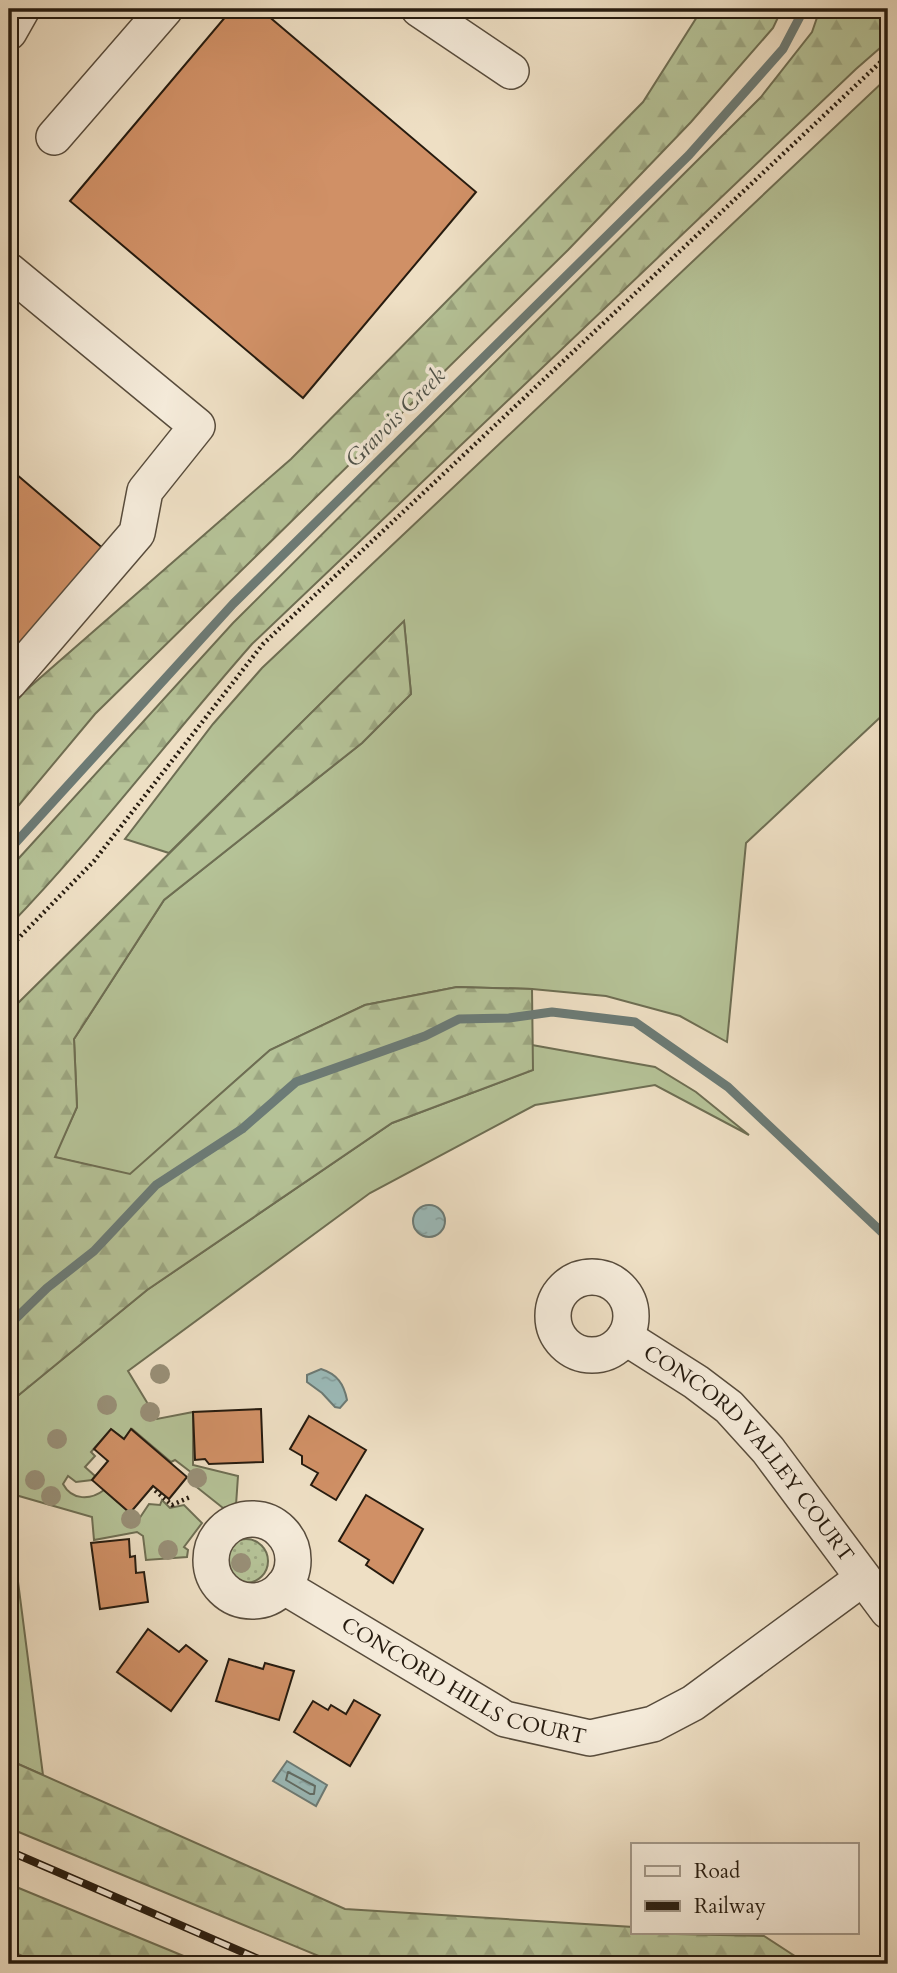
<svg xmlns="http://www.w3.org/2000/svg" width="897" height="1973" font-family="Cardo,serif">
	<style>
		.grass { fill: #b5c297; stroke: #6e6e53; stroke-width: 2 }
		.forest { fill: url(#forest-firs); stroke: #6e6e53; stroke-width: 2 }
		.park { fill: url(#park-dots); stroke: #6e6e53; stroke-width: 2 }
		.water { fill: url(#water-ripples); stroke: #6c7b76; stroke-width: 2 }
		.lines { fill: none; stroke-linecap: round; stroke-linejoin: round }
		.shore { stroke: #606b64; stroke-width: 2 }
		.stream { stroke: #6c7b76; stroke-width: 9 }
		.building { fill: #d09066; stroke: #261b0f; stroke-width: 2 }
		.minor-casing { stroke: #584c3c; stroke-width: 38 }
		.path { stroke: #261b0f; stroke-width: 4.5; stroke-dasharray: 2 3.5; stroke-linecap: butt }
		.minor { stroke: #f4ead9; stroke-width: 35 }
		.rail-casing { stroke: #261b0f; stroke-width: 8 }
		.rail { stroke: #f4ead9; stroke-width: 5; stroke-dasharray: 16; stroke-linecap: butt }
		.tree { fill: #988f77 }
		.labels { text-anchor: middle; stroke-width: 7; stroke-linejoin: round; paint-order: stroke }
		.street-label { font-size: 21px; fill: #261b0f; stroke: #f4ead9 }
		.water-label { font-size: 23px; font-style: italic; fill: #4f534b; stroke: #f4ead9 }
	</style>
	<defs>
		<pattern id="forest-firs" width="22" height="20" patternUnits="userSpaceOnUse" patternTransform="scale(1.75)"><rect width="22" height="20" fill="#b5c297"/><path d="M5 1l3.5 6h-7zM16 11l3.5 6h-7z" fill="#9ca681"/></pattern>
		<pattern id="park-dots" width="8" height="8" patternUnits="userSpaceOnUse" patternTransform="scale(1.75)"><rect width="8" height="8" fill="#b5c297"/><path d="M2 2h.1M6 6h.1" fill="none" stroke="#9ca681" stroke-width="1.8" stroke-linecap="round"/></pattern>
		<pattern id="water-ripples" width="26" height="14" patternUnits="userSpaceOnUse" patternTransform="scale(1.75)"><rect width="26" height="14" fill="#9bbbba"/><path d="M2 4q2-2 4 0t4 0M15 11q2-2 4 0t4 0" fill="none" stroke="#85a09f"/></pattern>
	</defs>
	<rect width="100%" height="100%" fill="#eedfc4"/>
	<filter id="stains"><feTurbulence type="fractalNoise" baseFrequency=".00286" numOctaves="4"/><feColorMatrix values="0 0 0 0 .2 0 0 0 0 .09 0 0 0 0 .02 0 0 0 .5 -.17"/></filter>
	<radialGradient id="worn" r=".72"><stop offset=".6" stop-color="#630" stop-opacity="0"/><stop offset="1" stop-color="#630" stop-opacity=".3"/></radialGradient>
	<g class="grass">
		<path d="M 888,77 L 888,710 L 746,843 L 727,1042 L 680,1016 L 606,996 L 532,989 L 457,987 L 365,1005 L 270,1050 L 130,1175 L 54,1157 L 77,1107 L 74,1039 L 164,900 L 362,743 L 411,694 L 404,622 L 169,853 L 125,839 L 213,724 L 262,668 Z"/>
		<path d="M 532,1045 L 655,1067 L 696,1092 L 749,1135 L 655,1085 L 535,1105 L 370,1193 L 128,1371 L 157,1419 L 193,1412 L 193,1465 L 238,1476 L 236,1505 L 223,1508 L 189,1481 L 192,1473 L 175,1460 L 171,1462 L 132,1429 L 124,1439 L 111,1429 L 91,1452 L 95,1456 L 85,1467 L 95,1476 L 92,1480 L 76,1482 L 68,1476 L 63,1484 C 72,1501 91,1500 104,1490 L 129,1511 L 126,1522 L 130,1525 L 137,1522 L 149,1504 L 160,1505 L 162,1500 L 170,1508 L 184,1505 L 202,1523 L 184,1547 L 188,1550 L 187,1557 L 146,1560 L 143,1536 L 137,1532 L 94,1540 L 92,1517 L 19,1496 L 9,1490 L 9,1403 L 147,1290 L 392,1123 L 532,1070 Z"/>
		<path d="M 9,1512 L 43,1775 L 9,1760 Z"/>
	</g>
	<g class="forest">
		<path d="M 702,9 L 782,9 L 773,28 L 691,122 L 568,250 L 95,714 L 9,817 L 9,710 L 24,692 L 291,459 L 643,102 Z"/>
		<path d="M 820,9 L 888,9 L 888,41 L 856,69 L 252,644 C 170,737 95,837 9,926 L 9,869 L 233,623 L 761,97 L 812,32 Z"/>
		<path d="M 404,621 L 411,694 L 362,743 L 164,900 L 74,1039 L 77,1107 L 55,1157 L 130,1174 L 270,1050 L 365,1005 L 457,987 L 532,989 L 533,1070 L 392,1123 L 147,1290 L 9,1403 L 9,1012 Z"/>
		<path d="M 9,1760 L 345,1909 L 633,1927 L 633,1933 L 764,1936 L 807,1964 L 338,1964 L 9,1828 Z"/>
		<path d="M 9,1884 L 203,1964 L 40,1964 L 9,1950 Z"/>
	</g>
	<circle class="park" cx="246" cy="1561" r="22"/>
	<g class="water">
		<circle cx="429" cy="1221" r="16"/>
		<path d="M 321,1369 C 337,1374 344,1384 347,1400 L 340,1408 L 335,1407 L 322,1393 L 307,1382 L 307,1375 Z"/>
		<path d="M 287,1761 L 327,1785 L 316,1806 L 273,1781 Z"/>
	</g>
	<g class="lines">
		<path class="shore" d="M 288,1772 L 315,1786 L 314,1794 L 310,1794 L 286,1780 Z"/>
		<g class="stream">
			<path d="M 9,850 L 233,604 L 689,155 L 783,49 L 804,9"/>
			<path d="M 9,1325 L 47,1288 L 94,1251 L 156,1185 L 242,1129 L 296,1082 L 425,1036 L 459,1019 L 509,1018 L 552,1012 L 635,1022 L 728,1087 L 888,1238"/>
		</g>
	</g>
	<g class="building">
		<path d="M 232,9 L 260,9 L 476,192 L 303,398 L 70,201 Z"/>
		<path d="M 9,468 L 105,550 L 9,663 Z"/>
		<path d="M 261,1409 L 263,1462 L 209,1464 L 205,1459 L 195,1460 L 193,1412 Z"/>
		<path d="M 309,1416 L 366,1450 L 336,1500 L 311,1485 L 318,1473 L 302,1464 L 302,1456 L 290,1449 Z"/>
		<path d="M 111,1429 L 124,1439 L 131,1429 L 187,1477 L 169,1499 L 153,1486 L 130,1513 L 92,1480 L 108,1461 L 94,1449 Z"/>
		<path d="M 366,1495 L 423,1529 L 393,1583 L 366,1565 L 369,1560 L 339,1541 Z"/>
		<path d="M 129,1539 L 130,1557 L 135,1556 L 136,1573 L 144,1572 L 148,1602 L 100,1609 L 91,1543 Z"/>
		<path d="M 148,1629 L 179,1652 L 186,1645 L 207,1661 L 171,1711 L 117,1672 Z"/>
		<path d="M 229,1659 L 263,1669 L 265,1663 L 294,1671 L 279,1720 L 216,1701 Z"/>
		<path d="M 354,1700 L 380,1715 L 350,1766 L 294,1732 L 313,1701 L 328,1710 L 331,1705 L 346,1714 Z"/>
	</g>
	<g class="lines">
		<defs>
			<g id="minor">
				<path d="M 419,9 L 511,71"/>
				<path d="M 9,32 L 22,9"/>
				<path d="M 54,137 L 165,9"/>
				<path d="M 9,271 L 197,426 L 145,491 L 137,533 L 9,682"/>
				<circle cx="592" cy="1316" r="39"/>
				<path id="s1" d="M 625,1337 L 696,1382 L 729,1407 L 768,1450 L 888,1611"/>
				<circle cx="252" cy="1560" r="41"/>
				<path id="s2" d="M 283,1586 L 505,1719 L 590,1738 L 653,1724 L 693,1703 L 863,1578"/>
			</g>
		</defs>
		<use href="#minor" class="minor-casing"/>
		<g class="path">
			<path d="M 9,948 L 94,861 L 263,644 L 888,55"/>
			<path d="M 151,1487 L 172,1505 L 190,1497"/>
		</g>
		<use href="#minor" class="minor"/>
		<defs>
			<path id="rail" d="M 9,1851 L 270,1964"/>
		</defs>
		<use href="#rail" class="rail-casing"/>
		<use href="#rail" class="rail"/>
	</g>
	<g class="tree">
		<circle cx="160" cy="1374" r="10"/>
		<circle cx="107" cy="1405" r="10"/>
		<circle cx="150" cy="1412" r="10"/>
		<circle cx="57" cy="1439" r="10"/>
		<circle cx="197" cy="1478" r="10"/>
		<circle cx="35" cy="1480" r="10"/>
		<circle cx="51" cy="1496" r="10"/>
		<circle cx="131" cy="1519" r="10"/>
		<circle cx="168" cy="1550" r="10"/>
		<circle cx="241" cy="1563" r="10"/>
	</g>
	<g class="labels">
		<g class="street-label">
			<text dy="7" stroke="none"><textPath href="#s1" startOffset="172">CONCORD VALLEY COURT</textPath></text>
			<text dy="7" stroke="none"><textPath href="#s2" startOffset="206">CONCORD HILLS COURT</textPath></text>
		</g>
		<g class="water-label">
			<text transform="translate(395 417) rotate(-45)" y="8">Gravois Creek</text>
		</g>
	</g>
	<rect width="897" height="1973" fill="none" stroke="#eedfc4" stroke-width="35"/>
	<rect x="10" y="10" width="876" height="1952" fill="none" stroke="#261b0f" stroke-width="3.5"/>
	<rect x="18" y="18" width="862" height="1938" fill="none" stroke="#261b0f" stroke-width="2"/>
	<rect x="631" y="1843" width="228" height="91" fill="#f4ead9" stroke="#a29788" stroke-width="2"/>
	<rect x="645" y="1866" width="35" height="10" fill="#f4ead9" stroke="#a29788" stroke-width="2"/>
	<text x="694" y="1878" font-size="21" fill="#261b0f">Road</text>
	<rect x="645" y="1901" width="35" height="10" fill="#261b0f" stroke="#a29788" stroke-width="2"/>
	<text x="694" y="1913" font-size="21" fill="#261b0f">Railway</text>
	<rect width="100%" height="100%" filter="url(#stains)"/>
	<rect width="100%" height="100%" fill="url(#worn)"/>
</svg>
